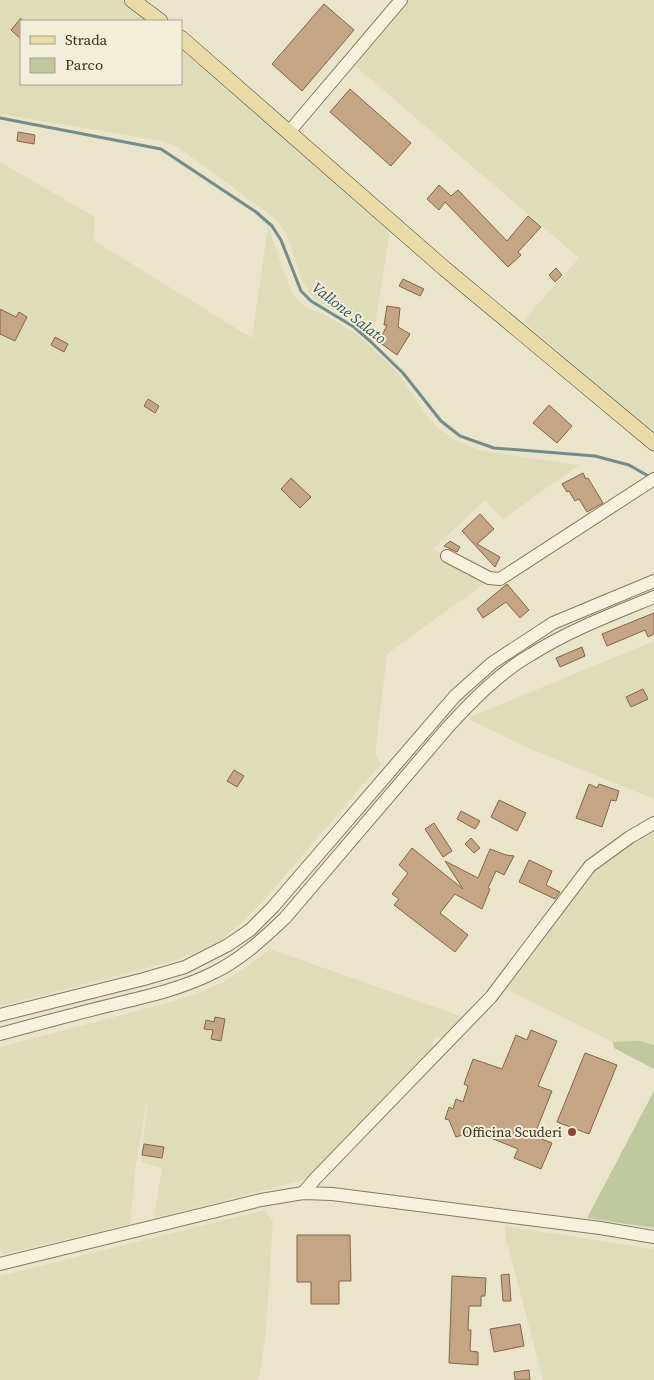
<svg xmlns="http://www.w3.org/2000/svg" width="654" height="1380" font-family="'Source Serif 4',serif">
	<style>
		.farmland { fill: #dfddb9 }
		.green { fill: #bfc89f }
		.lines { fill: none; stroke-linecap: round; stroke-linejoin: round }
		.stream { stroke: #728d89; stroke-width: 3 }
		.building { fill: #c4a585; stroke: #826549 }
		.minor-casing { stroke: #857861; stroke-width: 14 }
		.major-casing { stroke: #544634; stroke-width: 16 }
		.minor { stroke: #f6f1dd; stroke-width: 12 }
		.major { stroke: #e8dba8; stroke-width: 15 }
		.poi-dot { fill: #8e3f37; stroke: #f2eed9; stroke-width: 2 }
		.labels { text-anchor: middle; stroke-width: 4; stroke-linejoin: round; paint-order: stroke }
		.poi-label { font-size: 14px; fill: #382f22; stroke: #f2eed9; text-anchor: end }
		.water-label { font-size: 15px; font-style: italic; fill: #335455; stroke: #f2eed9 }
	</style>
	<rect width="100%" height="100%" fill="#eae4cb"/>
	<g class="farmland">
		<path d="M 0,0 L 122,0 L 151,21 L 21,21 L 21,84 L 181,84 L 181,47 L 390,231 L 373,339 L 357,325 L 315,299 L 310,293 L 303,283 L 286,234 L 276,219 L 176,146 L 162,141 L 0,114 Z"/>
		<path d="M 407,0 L 654,0 L 654,434 L 523,321 L 579,258 L 353,64 Z"/>
		<path d="M 0,162 L 95,217 L 93,240 L 252,338 L 268,226 L 289,286 L 296,299 L 308,308 L 323,314 L 352,331 L 368,344 L 400,375 L 421,408 L 435,425 L 455,440 L 482,451 L 579,465 L 503,519 L 485,500 L 433,549 L 485,583 L 387,654 L 375,754 L 381,764 L 263,901 L 240,924 L 222,939 L 204,949 L 174,961 L 0,1006 Z"/>
		<path d="M 654,641 L 654,799 L 530,749 L 470,720 L 470,717 Z"/>
		<path d="M 654,827 L 654,1045 L 640,1041 L 613,1042 L 504,988 L 549,925 L 553,927 L 557,922 L 556,918 L 592,871 Z"/>
		<path d="M 270,949 L 466,1018 L 445,1038 L 436,1037 L 432,1045 L 435,1049 L 314,1173 L 304,1180 L 154,1218 L 162,1168 L 141,1162 L 148,1096 L 136,1164 L 130,1224 L 4,1254 L 0,1250 L 0,1047 L 167,1003 L 198,993 L 223,982 L 248,966 Z"/>
		<path d="M 264,1210 L 273,1221 L 266,1332 L 261,1366 L 258,1380 L 0,1380 L 0,1276 Z"/>
		<path d="M 505,1226 L 654,1249 L 654,1380 L 543,1380 L 505,1235 Z"/>
	</g>
	<g class="green">
		<path d="M 640,1041 L 654,1045 L 654,1069 L 614,1048 L 613,1042 Z"/>
		<path d="M 654,1091 L 654,1228 L 587,1218 Z"/>
	</g>
	<g class="lines">
		<path class="stream" d="M 0,118 L 161,149 L 256,212 L 272,226 L 281,240 L 301,291 L 311,301 L 354,327 L 370,341 L 403,373 L 441,421 L 460,436 L 494,448 L 595,456 L 629,465 L 650,477"/>
	</g>
	<g class="building">
		<path d="M 324,4 L 354,30 L 302,91 L 272,64 Z"/>
		<path d="M 21,18 L 21,39 L 11,30 Z"/>
		<path d="M 350,89 L 411,143 L 391,166 L 330,112 Z"/>
		<path d="M 18,132 L 35,135 L 34,144 L 17,141 Z"/>
		<path d="M 439,185 L 451,196 L 458,190 L 507,241 L 528,216 L 541,227 L 518,252 L 521,255 L 508,267 L 445,202 L 439,210 L 427,199 Z"/>
		<path d="M 556,268 L 562,275 L 555,282 L 549,275 Z"/>
		<path d="M 403,279 L 424,289 L 420,296 L 399,286 Z"/>
		<path d="M 387,306 L 400,308 L 398,327 L 410,334 L 397,355 L 379,342 L 387,325 L 384,325 Z"/>
		<path d="M 0,309 L 16,317 L 19,312 L 27,317 L 15,341 L 0,334 Z"/>
		<path d="M 55,337 L 68,344 L 64,352 L 51,345 Z"/>
		<path d="M 148,399 L 159,406 L 155,413 L 144,406 Z"/>
		<path d="M 549,405 L 572,426 L 557,443 L 533,423 Z"/>
		<path d="M 583,473 L 586,479 L 588,478 L 603,503 L 587,512 L 579,499 L 575,501 L 569,491 L 567,492 L 562,484 Z"/>
		<path d="M 291,478 L 311,497 L 300,508 L 281,489 Z"/>
		<path d="M 480,514 L 494,529 L 477,544 L 500,557 L 495,567 L 462,531 Z"/>
		<path d="M 450,541 L 460,547 L 457,552 L 444,546 Z"/>
		<path d="M 507,584 L 529,610 L 520,618 L 506,602 L 483,618 L 477,609 Z"/>
		<path d="M 654,613 L 654,634 L 648,637 L 645,630 L 607,646 L 602,634 Z"/>
		<path d="M 582,647 L 585,656 L 560,667 L 556,658 Z"/>
		<path d="M 643,689 L 648,699 L 631,707 L 626,697 Z"/>
		<path d="M 234,770 L 244,776 L 237,787 L 227,781 Z"/>
		<path d="M 589,784 L 597,788 L 599,784 L 619,791 L 616,801 L 611,800 L 602,827 L 576,818 Z"/>
		<path d="M 499,800 L 526,813 L 517,831 L 491,817 Z"/>
		<path d="M 461,811 L 480,821 L 475,829 L 457,819 Z"/>
		<path d="M 434,823 L 452,851 L 443,857 L 425,829 Z"/>
		<path d="M 471,838 L 480,848 L 474,853 L 465,844 Z"/>
		<path d="M 412,848 L 463,889 L 445,861 L 478,878 L 490,849 L 506,855 L 514,856 L 504,875 L 496,871 L 488,888 L 490,889 L 482,909 L 455,894 L 440,913 L 468,935 L 455,952 L 394,905 L 399,899 L 392,894 L 408,873 L 399,865 Z"/>
		<path d="M 529,860 L 552,871 L 546,885 L 560,892 L 555,899 L 519,882 Z"/>
		<path d="M 215,1017 L 225,1019 L 221,1041 L 211,1039 L 213,1030 L 204,1029 L 206,1020 L 214,1022 Z"/>
		<path d="M 531,1030 L 557,1041 L 538,1086 L 552,1091 L 534,1136 L 552,1143 L 541,1169 L 514,1158 L 518,1149 L 471,1130 L 466,1134 L 456,1137 L 449,1120 L 445,1119 L 449,1107 L 453,1109 L 456,1099 L 463,1102 L 468,1086 L 464,1084 L 473,1059 L 502,1069 L 516,1035 L 527,1040 Z"/>
		<path d="M 585,1053 L 617,1065 L 589,1134 L 557,1122 Z"/>
		<path d="M 144,1144 L 164,1147 L 162,1158 L 142,1155 Z"/>
		<path d="M 297,1235 L 350,1235 L 351,1281 L 339,1281 L 339,1304 L 311,1304 L 311,1282 L 297,1282 Z"/>
		<path d="M 509,1274 L 511,1301 L 503,1301 L 501,1275 Z"/>
		<path d="M 452,1276 L 486,1278 L 485,1296 L 481,1296 L 481,1306 L 469,1306 L 468,1330 L 471,1330 L 470,1351 L 478,1352 L 478,1365 L 449,1363 Z"/>
		<path d="M 520,1324 L 524,1346 L 494,1352 L 490,1329 Z"/>
		<path d="M 529,1370 L 530,1380 L 515,1380 L 514,1372 Z"/>
	</g>
	<g class="lines">
		<defs>
			<g id="minor">
				<path d="M 289,132 L 401,0"/>
				<path d="M 447,556 L 489,578 L 500,579 L 654,479"/>
				<path d="M 0,1015 L 144,979 L 185,967 L 228,945 L 250,930 L 273,907 L 455,696 L 492,663 L 553,623 L 654,581"/>
				<path d="M 0,1034 C 37,1024 74,1014 111,1005 C 145,997 181,989 213,973 C 240,960 263,939 285,918 L 448,727 C 473,700 500,672 532,654 C 570,630 613,614 654,597"/>
				<path d="M 303,1193 L 315,1179 L 491,997 L 590,866 L 630,837 L 654,823"/>
				<path d="M 0,1264 L 261,1200 L 303,1193 L 332,1194 L 600,1228 L 654,1237"/>
			</g>
			<g id="major">
				<path d="M 132,0 L 160,21"/>
				<path d="M 181,38 L 445,269 L 654,443"/>
			</g>
		</defs>
		<use href="#minor" class="minor-casing"/>
		<use href="#major" class="major-casing"/>
		<use href="#minor" class="minor"/>
		<use href="#major" class="major"/>
	</g>
	<circle class="poi-dot" cx="572" cy="1132" r="5"/>
	<g class="labels">
		<g class="poi-label">
			<text x="562" y="1137">Officina Scuderi</text>
		</g>
		<g class="water-label">
			<text transform="translate(349 313) rotate(38)" y="5">Vallone Salato</text>
		</g>
	</g>
	<rect x="20" y="20" width="162" height="65" fill="#f2eed9" stroke="#a8a290"/>
	<rect x="30" y="36" width="25" height="8" fill="#e8dba8" stroke="#a8a290"/>
	<text x="65" y="45" font-size="15" fill="#382f22">Strada</text>
	<rect x="30" y="58" width="25" height="15" fill="#bfc89f" stroke="#a8a290"/>
	<text x="65" y="70" font-size="15" fill="#382f22">Parco</text>
</svg>
